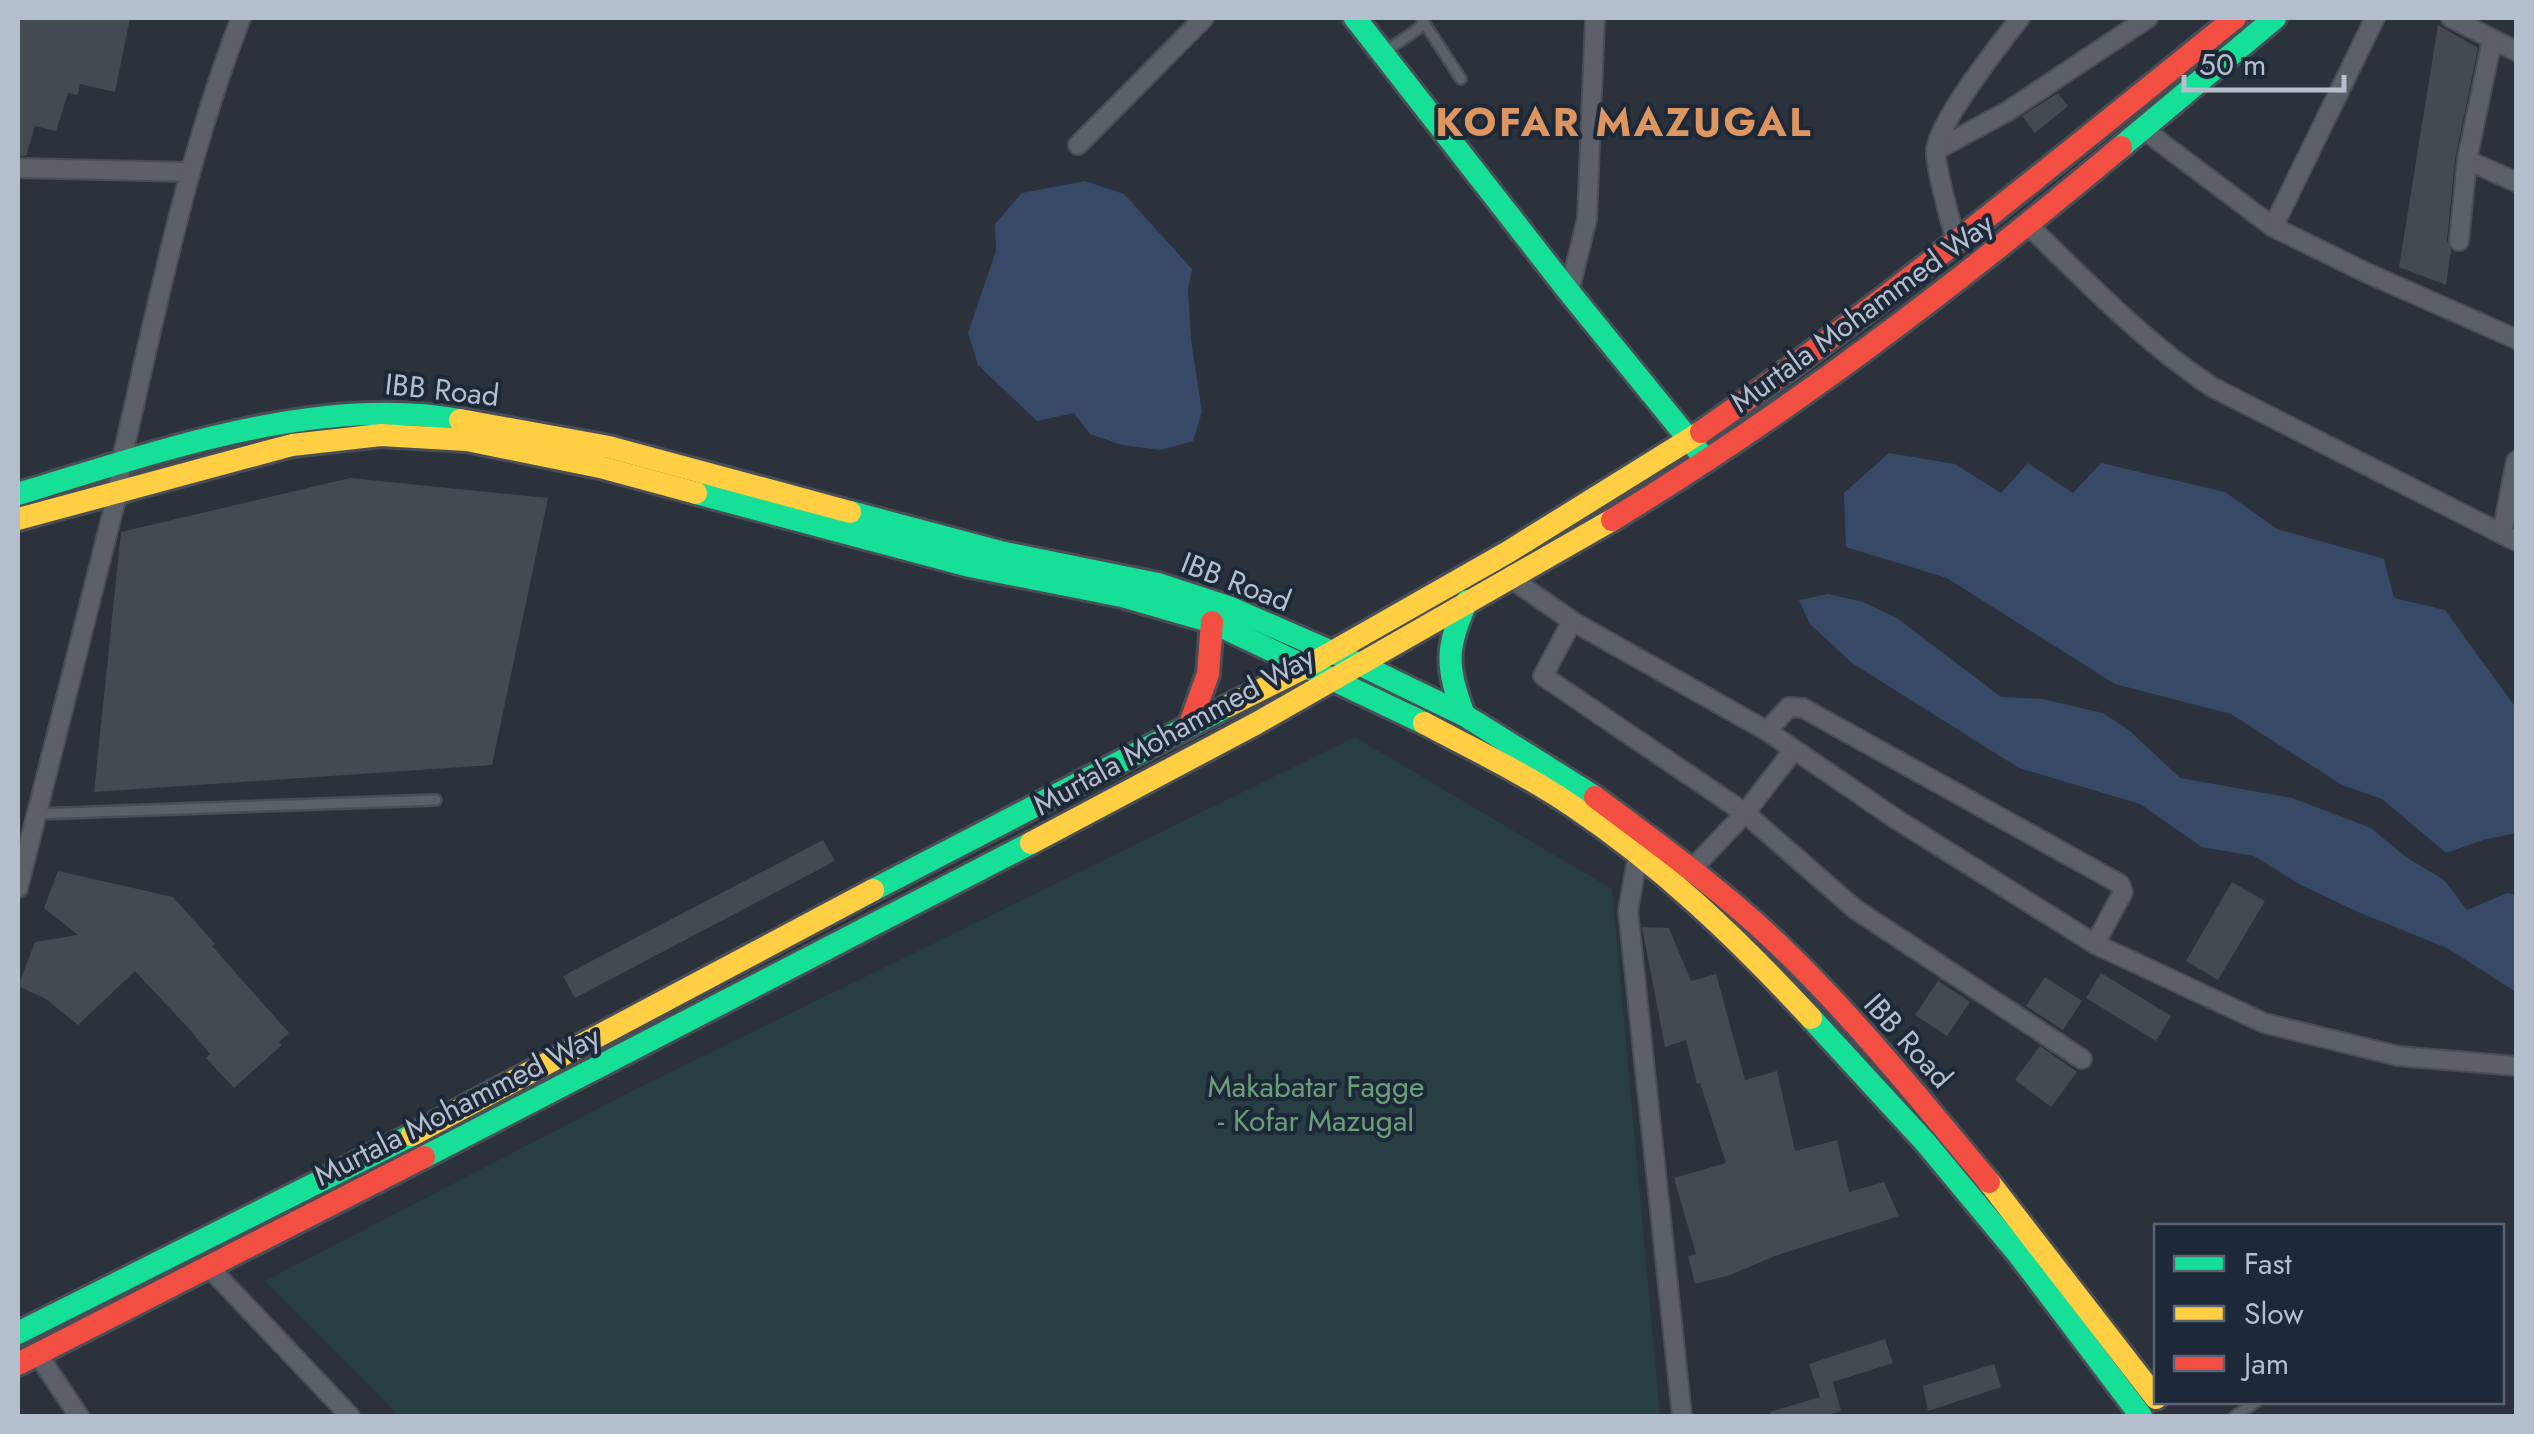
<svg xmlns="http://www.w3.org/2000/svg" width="2534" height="1434" font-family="Jost,sans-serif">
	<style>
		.green { fill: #273e43 }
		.water { fill: #364a67 }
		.building { fill: #444a52 }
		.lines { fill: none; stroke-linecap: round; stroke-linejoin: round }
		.lane-casing { stroke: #494e56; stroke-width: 14 }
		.street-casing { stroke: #494e56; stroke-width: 22 }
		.fast-casing { stroke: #494e56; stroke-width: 28 }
		.slow-casing { stroke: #494e56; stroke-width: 28 }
		.jam-casing { stroke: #494e56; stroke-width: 28 }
		.lane { stroke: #5b6069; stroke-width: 9 }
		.street { stroke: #5b6069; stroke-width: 18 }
		.fast { stroke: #16e098; stroke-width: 22 }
		.slow { stroke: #ffcf43; stroke-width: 22 }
		.jam { stroke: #f24e42; stroke-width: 22 }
		.labels { text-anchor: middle; stroke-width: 8; stroke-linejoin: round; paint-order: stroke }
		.street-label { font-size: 30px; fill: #b5becc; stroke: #1d2838 }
		.park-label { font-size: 30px; fill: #6b9f77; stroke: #1d2838 }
		.district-label { font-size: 40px; font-weight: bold; letter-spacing: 2.5px; fill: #dd965f; stroke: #1d2838 }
	</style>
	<rect width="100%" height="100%" fill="#2b323c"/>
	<path class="green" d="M 1355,737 L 1612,889 L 1660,1416 L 399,1416 L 265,1281 L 634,1090 Z"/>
	<g class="water">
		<path d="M 1085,181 L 1124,194 L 1192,269 L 1188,289 L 1191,340 L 1202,412 L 1193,441 L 1160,450 L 1122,445 L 1090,434 L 1074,413 L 1037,421 L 978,365 L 968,333 L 996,251 L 995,224 L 1022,193 Z"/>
		<path d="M 1889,453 L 1955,464 L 2001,493 L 2028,463 L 2073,493 L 2101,463 L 2225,492 L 2277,529 L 2384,559 L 2394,598 L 2445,610 L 2516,708 L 2516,833 L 2483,840 L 2446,853 L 2382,799 L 2342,785 L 2231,714 L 2115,684 L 1947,578 L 1846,547 L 1844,493 Z"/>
		<path d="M 1828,594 L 1863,602 L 1897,618 L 2001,697 L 2042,699 L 2103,713 L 2130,731 L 2180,778 L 2292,798 L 2371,828 L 2406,857 L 2444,880 L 2467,910 L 2507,893 L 2516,895 L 2516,992 L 2447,948 L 2358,912 L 2301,885 L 2254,856 L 2202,847 L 2140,804 L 2019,768 L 1852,663 L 1810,624 L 1799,600 Z"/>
	</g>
	<g class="building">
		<path d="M 18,18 L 130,18 L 115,92 L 80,84 L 78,95 L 68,93 L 56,131 L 35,126 L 26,156 L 18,156 Z"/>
		<path d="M 2438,25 L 2478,48 L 2455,159 L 2447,240 L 2451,250 L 2446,285 L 2399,267 Z"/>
		<path d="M 2058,93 L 2068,106 L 2035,133 L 2022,116 Z"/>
		<path d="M 350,478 L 548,498 L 492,765 L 94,792 L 121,532 Z"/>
		<path d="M 823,840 L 835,861 L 575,998 L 563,976 Z"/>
		<path d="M 58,871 L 173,897 L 215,944 L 212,946 L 289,1033 L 279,1042 L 282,1045 L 234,1088 L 206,1058 L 210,1054 L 191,1031 L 135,971 L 78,1025 L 46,999 L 18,986 L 35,942 L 78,935 L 44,908 Z"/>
		<path d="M 2232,882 L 2265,901 L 2218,980 L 2186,961 Z"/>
		<path d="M 1642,927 L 1669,928 L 1691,981 L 1716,974 L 1745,1080 L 1777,1071 L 1795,1151 L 1837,1140 L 1849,1192 L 1884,1182 L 1899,1216 L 1775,1256 L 1730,1275 L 1695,1284 L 1688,1256 L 1696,1254 L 1674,1178 L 1726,1163 L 1700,1083 L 1697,1084 L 1686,1040 L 1665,1047 Z"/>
		<path d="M 2101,973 L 2171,1016 L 2156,1041 L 2086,998 Z"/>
		<path d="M 2045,977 L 2082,1001 L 2063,1030 L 2026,1006 Z"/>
		<path d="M 1938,981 L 1970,1002 L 1947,1036 L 1915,1015 Z"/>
		<path d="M 2040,1046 L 2077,1072 L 2051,1107 L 2015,1080 Z"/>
		<path d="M 1885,1339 L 1893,1363 L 1833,1382 L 1841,1411 L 1823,1416 L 1771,1416 L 1770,1412 L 1820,1397 L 1809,1364 Z"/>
		<path d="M 1994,1364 L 2001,1387 L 1928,1411 L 1923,1386 Z"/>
	</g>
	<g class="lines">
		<defs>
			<g id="lane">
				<path d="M 1421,18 L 1461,79"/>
				<path d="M 1386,51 L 1425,24"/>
				<path d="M 36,814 L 436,800"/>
				<path d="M 2235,1416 L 2256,1402"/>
			</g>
			<g id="street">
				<path d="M 2451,18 L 2516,51"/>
				<path d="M 2143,129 L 2273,227 L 2367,273 L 2516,339"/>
				<path d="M 1078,145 L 1204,18"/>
				<path d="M 1936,150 L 2008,111 L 2148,18"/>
				<path d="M 2467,160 L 2516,182"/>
				<path d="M 18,168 L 188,172"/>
				<path d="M 2029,226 C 2088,283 2144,342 2212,387 L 2516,541"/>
				<path d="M 2273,227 L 2375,18"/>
				<path d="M 2459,241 L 2467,160 L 2492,40"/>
				<path d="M 1956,243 C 1952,225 1934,164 1936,150 C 1939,120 2000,44 2020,18"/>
				<path d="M 1569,292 L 1587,219 L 1595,18"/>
				<path d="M 2502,534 L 2516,461"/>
				<path d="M 1509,577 L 1572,621 L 1767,731 L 1896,819 L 2095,944 L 2264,1023 L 2398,1056 L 2516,1066"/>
				<path d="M 1572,621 L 1543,676 L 1745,813 L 1855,909 L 2082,1059"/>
				<path d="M 1767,731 L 1789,707 L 1803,708 L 2120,884 L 2123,892 L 2095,944"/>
				<path d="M 1638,854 L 1628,911 L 1682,1416"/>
				<path d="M 1692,869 L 1745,813 L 1793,751"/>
				<path d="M 18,888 L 118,491 L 121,463 C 156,312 185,162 241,18"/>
				<path d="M 208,1266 L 350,1416"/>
				<path d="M 38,1355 L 79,1416"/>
			</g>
			<g id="fast">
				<path d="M 1355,18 L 1569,292 L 1700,453"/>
				<path d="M 2121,147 L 2275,18"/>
				<path d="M 696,493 L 970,566 L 1122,596 L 1212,622 L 1424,723"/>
				<path d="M 18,494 C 154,453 317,394 460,420"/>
				<path d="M 850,512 L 1000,552 L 1158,584 L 1231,608 L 1357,663 L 1464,715 L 1595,797"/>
				<path d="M 1464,715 C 1446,666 1445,649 1467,601"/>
				<path d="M 873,890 L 1228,706"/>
				<path d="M 1811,1018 L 1925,1142 L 2019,1255 L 2141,1416"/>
				<path d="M 424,1157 L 1031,843"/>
				<path d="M 18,1333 L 412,1135"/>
			</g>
			<g id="slow">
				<path d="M 460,420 L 609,447 L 850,512"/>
				<path d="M 18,519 L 292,445 L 381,435 L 467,440 L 600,467 L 696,493"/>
				<path d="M 1228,706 L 1306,667 L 1508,552 L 1701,432"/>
				<path d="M 1424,723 C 1473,749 1525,774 1571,805 C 1661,865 1738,939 1811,1018"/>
				<path d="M 1031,843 L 1257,723 L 1612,520"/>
				<path d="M 412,1135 L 873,890"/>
				<path d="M 1989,1182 L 2156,1398"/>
			</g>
			<g id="jam">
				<path d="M 1701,432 C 1886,303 2060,159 2235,18"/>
				<path d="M 1612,520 C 1792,411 1959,283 2121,147"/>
				<path d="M 1190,724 L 1208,674 L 1212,622"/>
				<path d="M 1595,797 C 1659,845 1723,891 1780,946 C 1856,1019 1922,1102 1989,1182"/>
				<path d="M 18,1364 L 424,1157"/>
			</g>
		</defs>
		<use href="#lane" class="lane-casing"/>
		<use href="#street" class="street-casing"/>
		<use href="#fast" class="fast-casing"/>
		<use href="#slow" class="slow-casing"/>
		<use href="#jam" class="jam-casing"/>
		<use href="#lane" class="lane"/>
		<use href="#street" class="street"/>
		<use href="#fast" class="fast"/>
		<use href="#slow" class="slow"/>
		<use href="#jam" class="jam"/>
	</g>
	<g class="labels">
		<g class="street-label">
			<text transform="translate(1862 313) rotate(-36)" y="10">Murtala Mohammed Way</text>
			<text transform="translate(442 390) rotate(6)" y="10">IBB Road</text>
			<text transform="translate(1236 582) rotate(21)" y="10">IBB Road</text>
			<text transform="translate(1174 731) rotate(-29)" y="10">Murtala Mohammed Way</text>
			<text transform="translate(1908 1041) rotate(48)" y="10">IBB Road</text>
			<text transform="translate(457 1106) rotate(-27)" y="10">Murtala Mohammed Way</text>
		</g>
		<g class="park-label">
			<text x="1316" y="1097">Makabatar Fagge<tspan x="1316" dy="34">- Kofar Mazugal</tspan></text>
		</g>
		<g class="district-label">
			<text x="1624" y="136">KOFAR MAZUGAL</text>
		</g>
	</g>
	<rect width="2534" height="1434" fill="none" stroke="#b5becc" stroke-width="40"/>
	<rect x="2154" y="1224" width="350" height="180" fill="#1d2838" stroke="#5a6473" stroke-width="2.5"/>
	<rect x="2174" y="1256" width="50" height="15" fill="#16e098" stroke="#5a6473" stroke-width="2.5"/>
	<text x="2244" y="1274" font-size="30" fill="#b5becc">Fast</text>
	<rect x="2174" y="1306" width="50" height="15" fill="#ffcf43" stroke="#5a6473" stroke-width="2.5"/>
	<text x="2244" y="1324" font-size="30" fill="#b5becc">Slow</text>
	<rect x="2174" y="1356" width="50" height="15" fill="#f24e42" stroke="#5a6473" stroke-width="2.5"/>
	<text x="2244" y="1374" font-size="30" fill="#b5becc">Jam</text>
	<path d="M2184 75v15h160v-15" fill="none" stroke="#b5becc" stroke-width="5"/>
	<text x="2199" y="75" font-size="30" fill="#b5becc" stroke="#1d2838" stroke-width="8" paint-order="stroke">50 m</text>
</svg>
